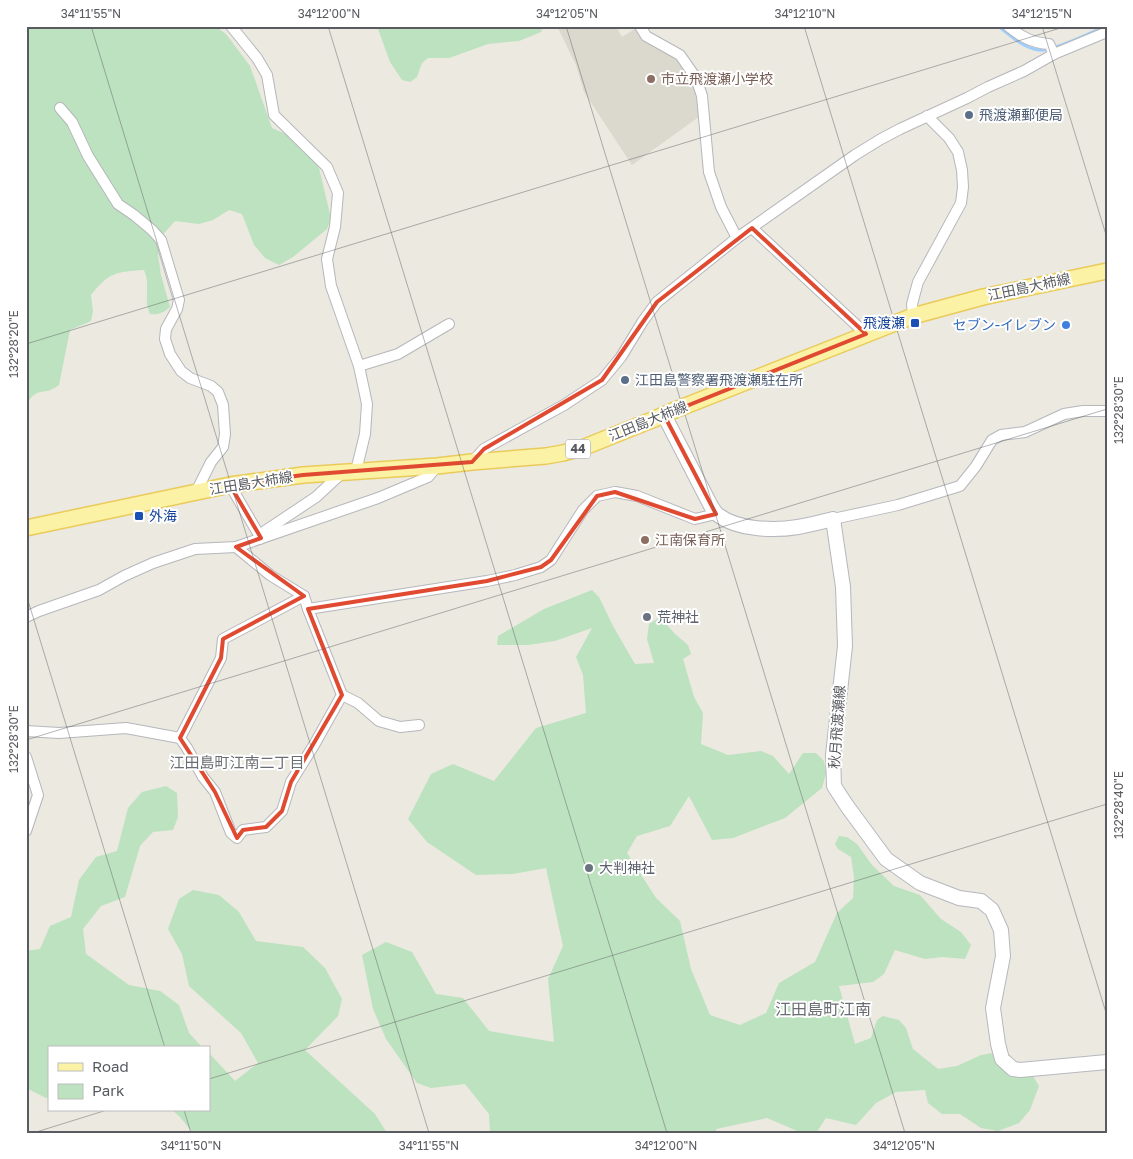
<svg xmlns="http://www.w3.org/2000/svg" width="1133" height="1159" font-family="'Golos Text','Noto Sans JP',sans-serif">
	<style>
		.education { fill: #dbd8ce }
		.green { fill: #bde2bf }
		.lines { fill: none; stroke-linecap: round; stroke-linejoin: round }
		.stream { stroke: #a0cdfa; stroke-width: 3 }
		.minor-casing { stroke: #b6b7bc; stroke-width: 12 }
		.secondary-casing { stroke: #b6b8be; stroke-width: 16 }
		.primary-casing { stroke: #eacb5a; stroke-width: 18 }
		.minor { stroke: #fff; stroke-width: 10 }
		.secondary { stroke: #fff; stroke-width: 14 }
		.primary { stroke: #fbf2a5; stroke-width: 15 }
		.marked { fill: none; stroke: #e04a31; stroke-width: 4; stroke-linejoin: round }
		.ticks { fill: none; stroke: #595b60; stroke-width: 1; stroke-opacity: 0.45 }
		.education-dot { fill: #8d6e63; stroke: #fff; stroke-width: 2 }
		.service-dot { fill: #5c6f8a; stroke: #fff; stroke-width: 2 }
		.transit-dot { fill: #1a4fb4; stroke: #fff; stroke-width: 2 }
		.shop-dot { fill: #3f7fe0; stroke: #fff; stroke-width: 2 }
		.worship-dot { fill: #6b7280; stroke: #fff; stroke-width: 2 }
		.labels { text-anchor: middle; stroke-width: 4; stroke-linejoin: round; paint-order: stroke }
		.shield { fill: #fff; stroke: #8b8c90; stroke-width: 1 }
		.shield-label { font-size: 12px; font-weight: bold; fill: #595b60 }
		.education-label { font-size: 14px; fill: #785e54; stroke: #fff; text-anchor: start }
		.service-label { font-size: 14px; fill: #4e5e75; stroke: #fff; text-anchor: start }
		.street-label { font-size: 14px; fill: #595b60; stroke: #fff }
		.transit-label { font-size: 14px; fill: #164399; stroke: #fff; text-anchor: end }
		.shop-label { font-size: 14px; fill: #366cbe; stroke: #fff; text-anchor: end }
		.worship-label { font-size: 14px; fill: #5b616d; stroke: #fff; text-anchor: start }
		.neighbourhood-label { font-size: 15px; fill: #6a6d72; stroke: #fff }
		.quarter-label { font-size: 16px; fill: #6a6d72; stroke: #fff }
		.neatline { fill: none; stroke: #595b60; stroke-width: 2 }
		.ticks-label { font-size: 12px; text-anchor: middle; fill: #595b60 }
	</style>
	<rect width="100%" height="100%" fill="#ebe9e0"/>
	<path class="education" d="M 557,26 L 616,26 L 622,37 L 635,29 L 677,57 L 692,78 L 700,116 L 632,165 L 584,92 L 576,65 Z"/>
	<g class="green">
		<path d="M 26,26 L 215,26 L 226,34 L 250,66 L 272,128 L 295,138 L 319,168 L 330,214 L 330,221 L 327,229 L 293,257 L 279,265 L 265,258 L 254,245 L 242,214 L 229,210 L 213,220 L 199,224 L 175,221 L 159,239 L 158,255 L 161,275 L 170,307 C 163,313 159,315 150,314 C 143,300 151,285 144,270 C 116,272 109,272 91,295 L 93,311 L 91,321 L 70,330 L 59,385 C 44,397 37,385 26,405 Z"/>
		<path d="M 377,26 L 543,26 L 541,32 L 519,41 L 488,44 L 449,58 L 428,58 L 422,63 L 417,77 L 410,82 L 402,80 L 390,62 Z"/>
		<path d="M 592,590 L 599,597 L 613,626 L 635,664 L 654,663 L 647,639 L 649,624 L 660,617 L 675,634 L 688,645 L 691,654 L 683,659 L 694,697 L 703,713 L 701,744 L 728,755 L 761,751 L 773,756 L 789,774 L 803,753 L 816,753 L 824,761 L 826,773 L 822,788 L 785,818 L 733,838 L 712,840 L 689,796 L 670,826 L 637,836 L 627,853 L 656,898 L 680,921 L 691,969 L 710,1015 L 740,1025 L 766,1013 L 779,983 L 815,962 L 837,913 L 853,898 L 854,877 L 851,857 L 838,849 L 835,844 L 839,836 L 847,837 L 857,844 L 872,865 L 894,886 L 920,895 L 941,919 L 961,932 L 971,945 L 965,959 L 942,957 L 925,959 L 895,950 L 884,974 L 873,982 L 839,986 L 855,1044 L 871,1038 L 877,1020 L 883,1016 L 899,1020 L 906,1028 L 913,1049 L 938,1069 L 957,1066 L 981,1055 L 993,1053 C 1004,1070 1013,1074 1033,1076 L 1039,1086 L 1030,1110 L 1019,1123 L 998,1131 L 981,1128 L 960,1114 L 942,1114 L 928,1103 L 925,1090 L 896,1092 L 876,1103 L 856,1125 L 826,1118 L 816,1133 L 802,1133 L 767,1118 L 716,1129 L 716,1133 L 490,1133 L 489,1114 L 465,1084 L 431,1088 L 417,1083 L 386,1039 L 373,1009 L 362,955 L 386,942 L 412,952 L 436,994 L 463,998 L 489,1031 L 554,1042 L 548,979 L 563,946 L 546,868 L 513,874 L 476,875 L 427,842 L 408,819 L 431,774 L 453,764 L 494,781 L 536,728 L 586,713 L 583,675 L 576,657 L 592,628 L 555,641 L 528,645 L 497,645 L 498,636 L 544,609 Z"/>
		<path d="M 166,786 L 177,793 L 178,817 L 173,830 L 153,832 L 140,846 L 125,897 L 101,906 L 83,929 L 86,954 L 129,985 L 160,991 L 179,1005 L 189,1033 L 203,1048 L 49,1048 L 49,1097 L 46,1098 L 26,1088 L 26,951 L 40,949 L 50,926 L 71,917 L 79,880 L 96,857 L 117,851 L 128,808 L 142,792 Z"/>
		<path d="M 193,890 L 219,895 L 239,912 L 256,941 L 303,947 L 325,968 L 342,999 L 338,1016 L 305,1050 L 375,1114 L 387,1133 L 193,1133 L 180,1117 L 172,1110 L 209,1110 L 209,1053 L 235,1081 L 258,1063 L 241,1033 L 189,986 L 182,954 L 168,929 L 179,899 Z"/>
	</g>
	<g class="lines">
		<path class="stream" d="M 998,26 C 1010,35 1023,48 1039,50 C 1053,52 1092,32 1106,26"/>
		<defs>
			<g id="minor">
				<path d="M 231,26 L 257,58 L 267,75 L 274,115 L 327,167 L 338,193 L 335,227 L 327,259 L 331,286 L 359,366 L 367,404 L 365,434 L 356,471"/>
				<path d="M 640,26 L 646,36 L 680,55 L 696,78 L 702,96 L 709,172 L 721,207 L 737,238"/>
				<path d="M 1008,26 C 1020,36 1032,43 1049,44 L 1054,54"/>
				<path d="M 60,108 L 72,122 L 88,156 L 118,204 L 134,215 L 152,230 L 161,240 L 179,300 L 177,309 L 166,329 L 165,339 L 170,354 L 181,371 L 190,378 L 211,386 L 218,392 L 223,405 L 225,434 L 223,447 L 211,462 L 196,492"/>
				<path d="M 752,228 L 866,334"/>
				<path d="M 913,316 L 912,304 L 918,282 L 961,203 L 963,187 L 962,170 L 958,152 L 949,138 L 927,116"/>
				<path d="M 359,366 L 398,354 L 449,324"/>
				<path d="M 472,462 L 484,449 L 564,405 L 602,380 L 621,357 L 643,321 L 657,302 L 737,238 L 855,155 L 881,139 L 900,129 L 967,98 L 988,87 L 1024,71 L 1054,54 L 1107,32"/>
				<path d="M 230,485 L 259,535 L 260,539"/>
				<path d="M 833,519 L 898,505 L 960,486 L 976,466 L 992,440 L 1001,435 L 1025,432 L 1064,414 L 1083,411 L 1107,411"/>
				<path d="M 259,535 L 316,497 L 343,472"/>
				<path d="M 308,609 L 487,581 L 515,575 L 541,567 L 551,560 L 583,510 L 597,496 L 615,492 L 637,496 L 695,519 L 716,514"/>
				<path d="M 26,617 L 39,611 L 99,590 L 124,576 L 153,563 L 195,549 L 236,547 L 378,498 L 428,477 L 437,466"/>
				<path d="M 342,695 L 358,703 L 379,721 L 400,727 L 419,725"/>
				<path d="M 26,731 L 59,733 L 126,728 L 180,738 L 187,748 L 203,777 L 215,792 L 231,833 L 237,838 L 243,830 L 266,827 L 282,811 L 291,782 L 314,745 L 342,695 L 308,609 L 304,596 L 270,575 L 236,547"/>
				<path d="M 180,738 L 221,658 L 223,639 L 304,596"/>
				<path d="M 26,757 L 38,795 L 26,831"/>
			</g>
			<path id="secondary" d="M 664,415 L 711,506 C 713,509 715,513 718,515 C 738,530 774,531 798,527 C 810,525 821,522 833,519 L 843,587 L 845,646 L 833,755 L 834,786 L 847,806 L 886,859 L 920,883 L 959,898 L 981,901 L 992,910 L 1001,930 L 1003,956 L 993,1008 L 998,1044 L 1002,1059 L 1013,1069 L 1020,1070 L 1107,1062"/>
			<path id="primary" d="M 26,528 L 230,485 L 303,475 L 437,466 L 472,462 L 546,456 L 563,453 L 582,448 L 652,420 L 675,410 L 913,316 L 983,297 L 1107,271"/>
		</defs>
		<use href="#minor" class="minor-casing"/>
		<use href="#secondary" class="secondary-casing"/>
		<use href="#primary" class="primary-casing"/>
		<use href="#minor" class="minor"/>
		<use href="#secondary" class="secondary"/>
		<use href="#primary" class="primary"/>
	</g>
	<path class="marked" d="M 752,228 L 866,334 L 664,415 L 716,514 L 695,519 L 615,492 L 597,496 L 551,560 L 541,567 L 487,581 L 308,609 L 342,695 L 291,782 L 282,811 L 266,827 L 243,830 L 237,838 L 215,792 L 180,738 L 221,658 L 223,639 L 304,596 L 236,547 L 261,538 L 230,485 L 303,475 L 472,462 L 484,449 L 602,380 L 657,302 Z"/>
	<path class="ticks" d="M 91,26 L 429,1133M 328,26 L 667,1133M 566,26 L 905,1133M 804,26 L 1107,1016M 1042,26 L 1107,238M 26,344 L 1067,26M 26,594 L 165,1048M 26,740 L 1107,409M 209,1079 L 1107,804M 184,1110 L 191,1133M 33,1133 L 107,1110"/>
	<g class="education-dot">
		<circle cx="651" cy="79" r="5"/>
		<circle cx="645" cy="540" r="5"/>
	</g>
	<g class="service-dot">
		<circle cx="969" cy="115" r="5"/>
		<circle cx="625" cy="380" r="5"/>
	</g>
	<g class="transit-dot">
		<rect x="910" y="318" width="10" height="10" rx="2.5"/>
		<rect x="134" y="511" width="10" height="10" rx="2.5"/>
	</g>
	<circle class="shop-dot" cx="1066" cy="325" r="5"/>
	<g class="worship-dot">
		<circle cx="647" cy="617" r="5"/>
		<circle cx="589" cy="868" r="5"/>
	</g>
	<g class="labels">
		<rect class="shield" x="565.5" y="439.5" width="25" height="19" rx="4"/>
		<g class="shield-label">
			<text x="578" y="453">44</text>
		</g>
		<g class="education-label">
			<text x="661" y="84">市立飛渡瀬小学校</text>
			<text x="655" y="545">江南保育所</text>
		</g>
		<g class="service-label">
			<text x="979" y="120">飛渡瀬郵便局</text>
			<text x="635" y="385">江田島警察署飛渡瀬駐在所</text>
		</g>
		<g class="street-label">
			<text transform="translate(1029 287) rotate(-12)" y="5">江田島大柿線</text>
			<text transform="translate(648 421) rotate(-22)" y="5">江田島大柿線</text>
			<text transform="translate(251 483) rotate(-9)" y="5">江田島大柿線</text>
			<text transform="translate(837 727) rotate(-86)" y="5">秋月飛渡瀬線</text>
		</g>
		<g class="transit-label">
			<text x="905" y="328">飛渡瀬</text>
			<text x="149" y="521" text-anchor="start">外海</text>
		</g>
		<g class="shop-label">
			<text x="1056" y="330">セブン-イレブン</text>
		</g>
		<g class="worship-label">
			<text x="657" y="622">荒神社</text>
			<text x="599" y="873">大判神社</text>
		</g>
		<g class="neighbourhood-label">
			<text x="237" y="768">江田島町江南二丁目</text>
		</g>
		<g class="quarter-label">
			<text x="823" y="1015">江田島町江南</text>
		</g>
	</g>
	<rect width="1133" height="1159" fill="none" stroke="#ffffff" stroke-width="55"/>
	<rect x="48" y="1046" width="162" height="65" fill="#ffffff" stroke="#bdbdbf"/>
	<rect x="58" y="1063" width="25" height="8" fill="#fbf2a5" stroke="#bdbdbf"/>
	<text x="92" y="1072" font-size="15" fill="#595b60">Road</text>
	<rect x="58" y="1084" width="25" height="15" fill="#bde2bf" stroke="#bdbdbf"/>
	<text x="92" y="1096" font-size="15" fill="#595b60">Park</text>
	<rect x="28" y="28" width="1078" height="1104" class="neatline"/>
	<g class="ticks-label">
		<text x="91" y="18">34°11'55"N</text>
		<text x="329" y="18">34°12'00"N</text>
		<text x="567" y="18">34°12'05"N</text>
		<text x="805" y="18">34°12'10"N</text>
		<text x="1042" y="18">34°12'15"N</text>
		<text transform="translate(14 344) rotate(-90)" y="4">132°28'20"E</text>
		<text transform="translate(1119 410) rotate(-90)" y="4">132°28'30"E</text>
		<text transform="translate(14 739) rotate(-90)" y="4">132°28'30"E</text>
		<text transform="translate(1119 805) rotate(-90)" y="4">132°28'40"E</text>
		<text x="191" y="1150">34°11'50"N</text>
		<text x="429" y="1150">34°11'55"N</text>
		<text x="666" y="1150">34°12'00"N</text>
		<text x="904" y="1150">34°12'05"N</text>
	</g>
</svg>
